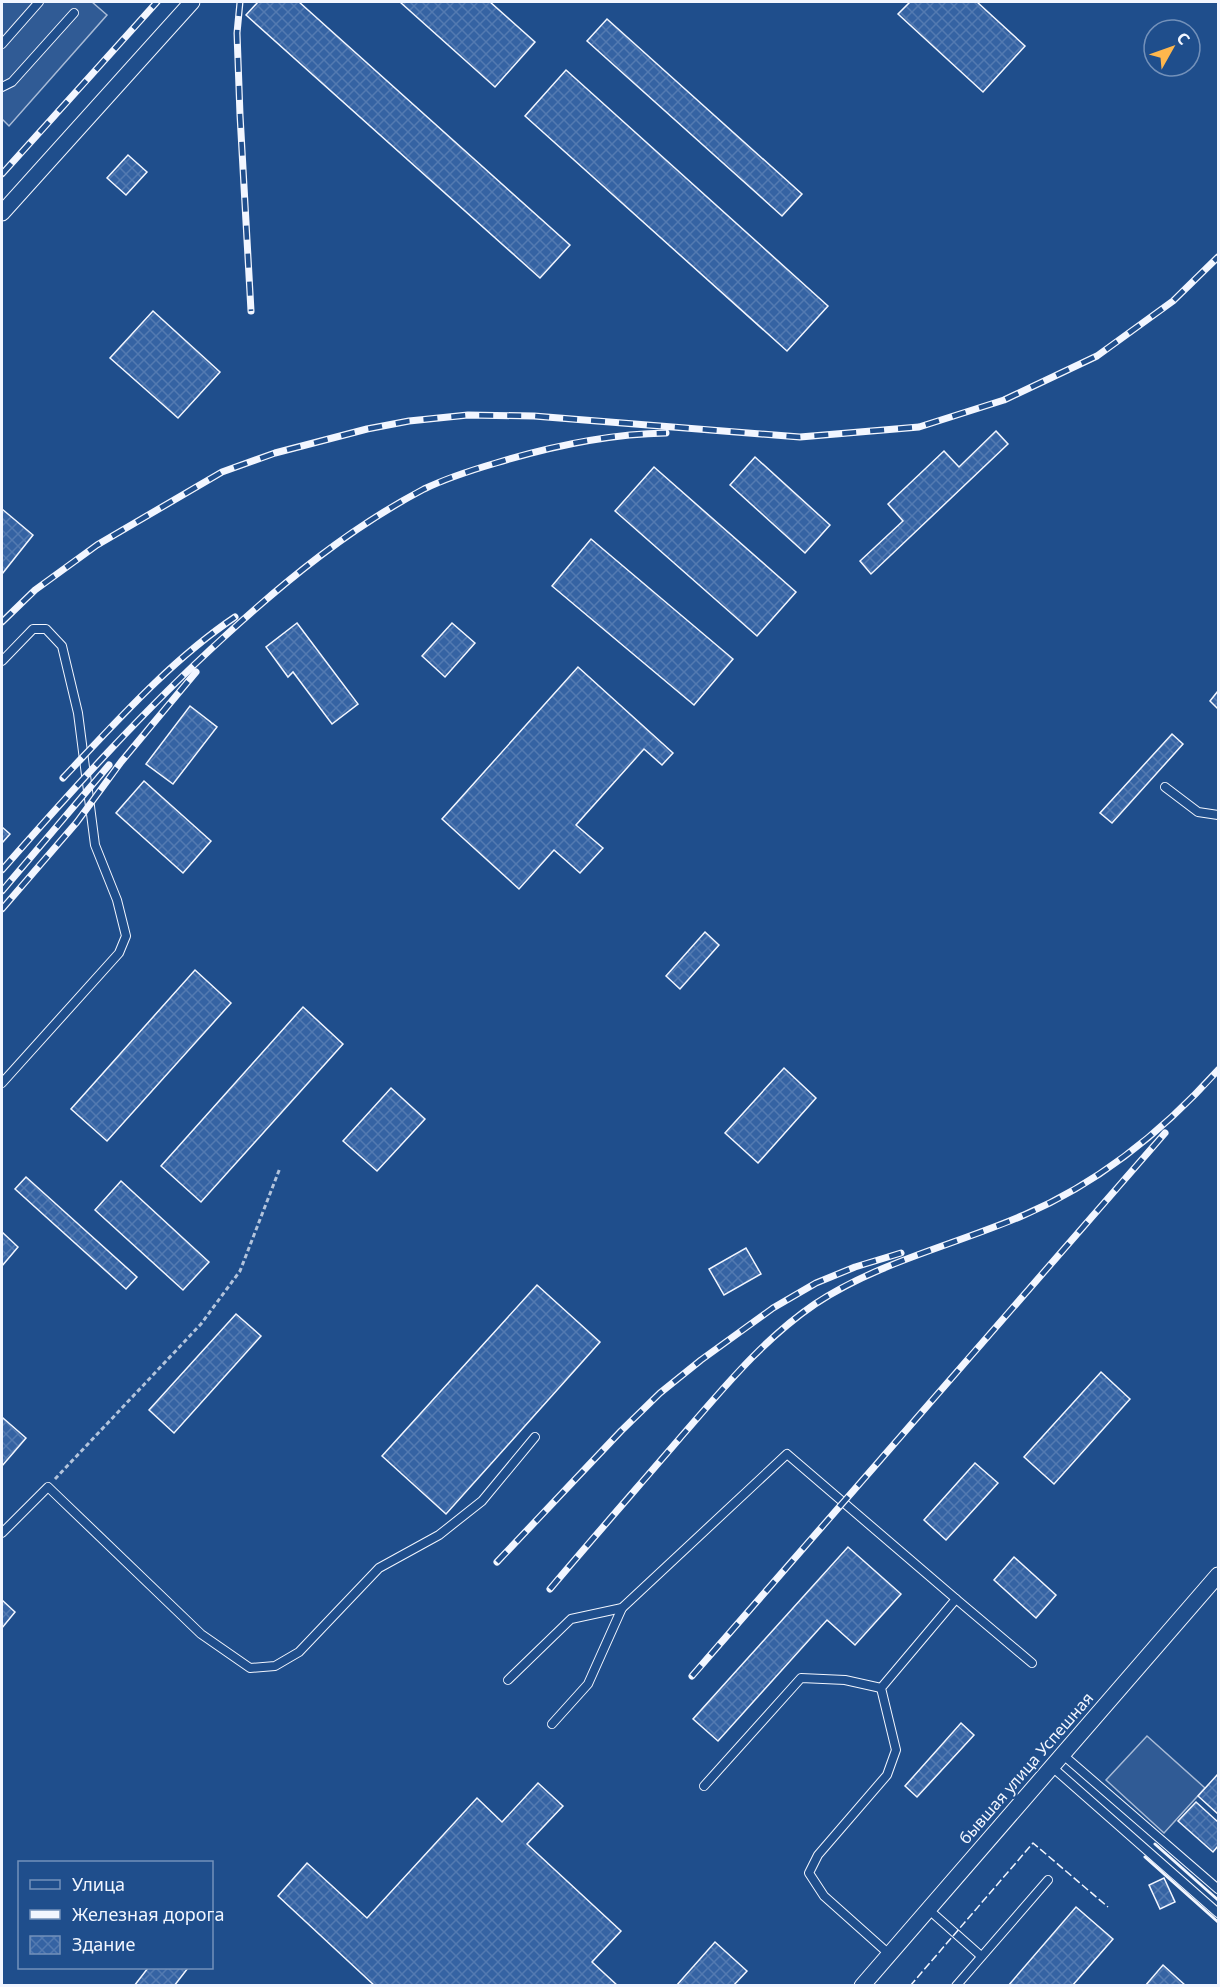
<svg xmlns="http://www.w3.org/2000/svg" width="1220" height="1987" font-family="'Noto Sans',sans-serif">
	<style>
		.parking { fill: #305b95; stroke: #a8bbd7; stroke-width: 1.5 }
		.building { fill: url(#building-cross-hatch); stroke: #f2f6ff; stroke-width: 1.5 }
		.lines { fill: none; stroke-linecap: round; stroke-linejoin: round }
		.lane-casing { stroke: #f2f6ff; stroke-width: 10 }
		.street-casing { stroke: #f2f6ff; stroke-width: 17 }
		.path { stroke: #b3c4dc; stroke-width: 3; stroke-dasharray: 4.5 3; stroke-linecap: butt }
		.lane { stroke: #1f4e8c; stroke-width: 8 }
		.street { stroke: #1f4e8c; stroke-width: 15 }
		.rail-casing { stroke: #f2f6ff; stroke-width: 7 }
		.rail { stroke: #1f4e8c; stroke-width: 4.5; stroke-dasharray: 14; stroke-linecap: butt }
		.fence { stroke: #f2f6ff; stroke-width: 1.5; stroke-dasharray: 8 3; stroke-linecap: butt }
		.wall { stroke: #f2f6ff; stroke-width: 3 }
		.labels { text-anchor: middle; stroke-width: 4.5; stroke-linejoin: round; paint-order: stroke }
		.street-label { font-size: 16px; fill: #f2f6ff; stroke: #1f4e8c }
	</style>
	<defs>
		<pattern id="building-cross-hatch" width="8" height="8" patternUnits="userSpaceOnUse" patternTransform="scale(1.5)"><rect width="8" height="8" fill="#3563a3"/><path d="M0 0l8 8M0 8l8-8" fill="none" stroke="#537ab1"/></pattern>
	</defs>
	<rect width="100%" height="100%" fill="#1f4e8c"/>
	<g class="parking">
		<path d="M 2,2 L 92,2 L 107,15 L 9,126 L 2,119 Z"/>
		<path d="M 1147,1736 L 1205,1788 L 1164,1833 L 1106,1780 Z"/>
	</g>
	<g class="building">
		<path d="M 258,2 L 299,2 L 570,245 L 540,278 L 246,15 Z"/>
		<path d="M 400,2 L 490,2 L 535,42 L 495,87 Z"/>
		<path d="M 910,2 L 977,2 L 1025,46 L 983,92 L 898,14 Z"/>
		<path d="M 607,19 L 802,194 L 782,216 L 587,41 Z"/>
		<path d="M 566,70 L 828,306 L 787,351 L 525,116 Z"/>
		<path d="M 128,155 L 147,172 L 126,195 L 107,178 Z"/>
		<path d="M 153,311 L 220,372 L 178,418 L 110,358 Z"/>
		<path d="M 996,431 L 1008,444 L 871,574 L 860,561 L 903,521 L 888,504 L 944,451 L 959,467 Z"/>
		<path d="M 755,457 L 830,525 L 805,553 L 730,485 Z"/>
		<path d="M 654,467 L 796,592 L 757,636 L 615,511 Z"/>
		<path d="M 2,509 L 33,535 L 2,574 Z"/>
		<path d="M 591,539 L 733,659 L 694,705 L 552,586 Z"/>
		<path d="M 297,623 L 358,704 L 332,724 L 293,672 L 288,677 L 266,647 Z"/>
		<path d="M 452,623 L 475,643 L 445,677 L 422,656 Z"/>
		<path d="M 578,667 L 673,753 L 662,765 L 644,749 L 576,825 L 603,848 L 580,873 L 554,850 L 519,889 L 442,819 Z"/>
		<path d="M 1218,691 L 1218,709 L 1210,701 Z"/>
		<path d="M 190,706 L 217,727 L 173,784 L 146,764 Z"/>
		<path d="M 1172,734 L 1183,744 L 1112,823 L 1100,813 Z"/>
		<path d="M 144,781 L 211,841 L 183,873 L 116,813 Z"/>
		<path d="M 2,827 L 10,834 L 2,843 Z"/>
		<path d="M 705,932 L 719,945 L 680,989 L 666,976 Z"/>
		<path d="M 195,970 L 231,1003 L 107,1141 L 71,1109 Z"/>
		<path d="M 303,1007 L 343,1044 L 201,1202 L 161,1166 Z"/>
		<path d="M 784,1068 L 816,1098 L 758,1163 L 725,1133 Z"/>
		<path d="M 391,1088 L 425,1119 L 377,1171 L 343,1141 Z"/>
		<path d="M 26,1177 L 137,1277 L 126,1289 L 15,1189 Z"/>
		<path d="M 121,1181 L 209,1262 L 183,1290 L 95,1210 Z"/>
		<path d="M 2,1232 L 18,1247 L 2,1266 Z"/>
		<path d="M 746,1248 L 761,1274 L 724,1295 L 709,1269 Z"/>
		<path d="M 537,1285 L 600,1342 L 446,1514 L 382,1456 Z"/>
		<path d="M 236,1314 L 261,1336 L 174,1433 L 149,1410 Z"/>
		<path d="M 1101,1372 L 1130,1399 L 1054,1484 L 1024,1457 Z"/>
		<path d="M 3,1418 L 26,1438 L 2,1466 L 2,1420 Z"/>
		<path d="M 975,1463 L 998,1483 L 946,1540 L 924,1520 Z"/>
		<path d="M 848,1547 L 901,1594 L 855,1645 L 827,1620 L 718,1741 L 693,1719 Z"/>
		<path d="M 1014,1557 L 1056,1595 L 1036,1618 L 994,1580 Z"/>
		<path d="M 2,1600 L 15,1612 L 2,1628 Z"/>
		<path d="M 961,1723 L 974,1735 L 917,1797 L 905,1786 Z"/>
		<path d="M 1218,1774 L 1218,1814 L 1198,1796 Z"/>
		<path d="M 538,1783 L 563,1806 L 527,1844 L 621,1931 L 592,1962 L 618,1986 L 375,1986 L 278,1896 L 307,1863 L 367,1918 L 477,1798 L 502,1822 Z"/>
		<path d="M 1196,1802 L 1218,1822 L 1218,1846 L 1213,1852 L 1178,1821 Z"/>
		<path d="M 1164,1878 L 1175,1902 L 1160,1909 L 1149,1885 Z"/>
		<path d="M 1076,1907 L 1113,1939 L 1072,1986 L 1008,1986 Z"/>
		<path d="M 715,1942 L 747,1971 L 733,1986 L 676,1986 Z"/>
		<path d="M 1163,1965 L 1186,1986 L 1145,1986 Z"/>
		<path d="M 148,1968 L 188,1968 L 174,1986 L 134,1986 Z"/>
	</g>
	<g class="lines">
		<defs>
			<g id="lane">
				<path d="M 2,44 L 39,2"/>
				<path d="M 2,87 L 12,82 L 74,13"/>
				<path d="M 2,661 L 33,629 L 46,629 L 62,646 L 78,713 L 95,845 L 117,900 L 126,936 L 119,953 L 2,1083"/>
				<path d="M 1165,787 L 1198,812 L 1218,815"/>
				<path d="M 2,1533 L 48,1487 L 201,1634 L 250,1668 L 275,1666 L 299,1652 L 379,1568 L 439,1535 L 482,1501 L 535,1437"/>
				<path d="M 508,1680 L 571,1619 L 622,1608 L 787,1454 L 956,1599"/>
				<path d="M 552,1724 L 588,1684 L 622,1608"/>
				<path d="M 1062,1754 L 1218,1889"/>
				<path d="M 1051,1766 L 1218,1913"/>
				<path d="M 704,1786 L 801,1678 L 845,1680 L 881,1688"/>
				<path d="M 928,1909 L 981,1956"/>
				<path d="M 889,1954 L 824,1896 L 809,1873 L 818,1855 L 887,1775 L 896,1750 L 881,1688 L 956,1599 L 1032,1663"/>
				<path d="M 956,1986 L 1048,1880"/>
			</g>
			<g id="street">
				<path d="M 2,213 L 192,2"/>
				<path d="M 862,1986 L 1218,1575"/>
			</g>
		</defs>
		<use href="#lane" class="lane-casing"/>
		<use href="#street" class="street-casing"/>
		<path class="path" d="M 55,1479 L 201,1324 L 240,1271 L 280,1168"/>
		<use href="#lane" class="lane"/>
		<use href="#street" class="street"/>
		<defs>
			<g id="rail">
				<path d="M 240,2 L 237,33 L 240,115 L 251,311"/>
				<path d="M 2,174 L 157,2"/>
				<path d="M 2,622 L 35,590 L 97,545 L 222,472 L 275,453 L 367,429 L 409,421 L 468,415 L 534,416 L 800,437 L 919,427 L 1004,400 L 1097,356 L 1173,301 L 1218,257"/>
				<path d="M 63,778 C 117,721 170,661 235,617"/>
				<path d="M 2,870 C 73,789 144,710 224,637 C 285,581 350,528 424,489 C 447,478 472,470 496,463 C 552,446 607,434 666,433"/>
				<path d="M 2,891 L 109,765"/>
				<path d="M 2,909 L 77,822 L 121,762 L 196,672"/>
				<path d="M 497,1562 L 621,1431 L 660,1393 L 701,1360 L 773,1308 L 816,1283 L 855,1267 L 901,1253"/>
				<path d="M 550,1589 C 593,1538 637,1488 680,1438 C 722,1390 762,1340 815,1304 C 878,1262 955,1245 1024,1215 C 1098,1183 1164,1130 1218,1070"/>
				<path d="M 692,1676 L 1165,1133"/>
			</g>
		</defs>
		<use href="#rail" class="rail-casing"/>
		<use href="#rail" class="rail"/>
		<path class="fence" d="M 910,1986 L 1033,1843 L 1108,1907"/>
		<g class="wall">
			<path d="M 1155,1844 L 1218,1900"/>
			<path d="M 1145,1857 L 1218,1922"/>
		</g>
	</g>
	<g class="labels">
		<g class="street-label">
			<text transform="translate(1026 1768) rotate(-49)" y="6">бывшая улица Успешная</text>
		</g>
	</g>
	<rect width="1220" height="1987" fill="none" stroke="#f2f6ff" stroke-width="6"/>
	<rect x="18" y="1861" width="195" height="108" fill="#1f4e8c" stroke="#7391ba" stroke-width="1.5"/>
	<rect x="30" y="1880" width="30" height="9" fill="#1f4e8c" stroke="#7391ba" stroke-width="1.5"/>
	<text x="72" y="1891" font-size="18" fill="#f2f6ff">Улица</text>
	<rect x="30" y="1910" width="30" height="9" fill="#f2f6ff" stroke="#7391ba" stroke-width="1.5"/>
	<text x="72" y="1921" font-size="18" fill="#f2f6ff">Железная дорога</text>
	<rect x="30" y="1936" width="30" height="18" fill="url(#building-cross-hatch)" stroke="#7391ba" stroke-width="1.5"/>
	<text x="72" y="1951" font-size="18" fill="#f2f6ff">Здание</text>
	<g transform="translate(1172 48) rotate(50)"><circle r="28" fill="#1f4e8c" stroke="#7391ba" stroke-width="1.5"/>
	<path d="M0-4.5L10 22L0 15L-10 22Z" fill="#ffb74d"/>
	<text y="-9" font-size="16" font-weight="bold" text-anchor="middle" fill="#f2f6ff">С</text>
	</g>
</svg>
